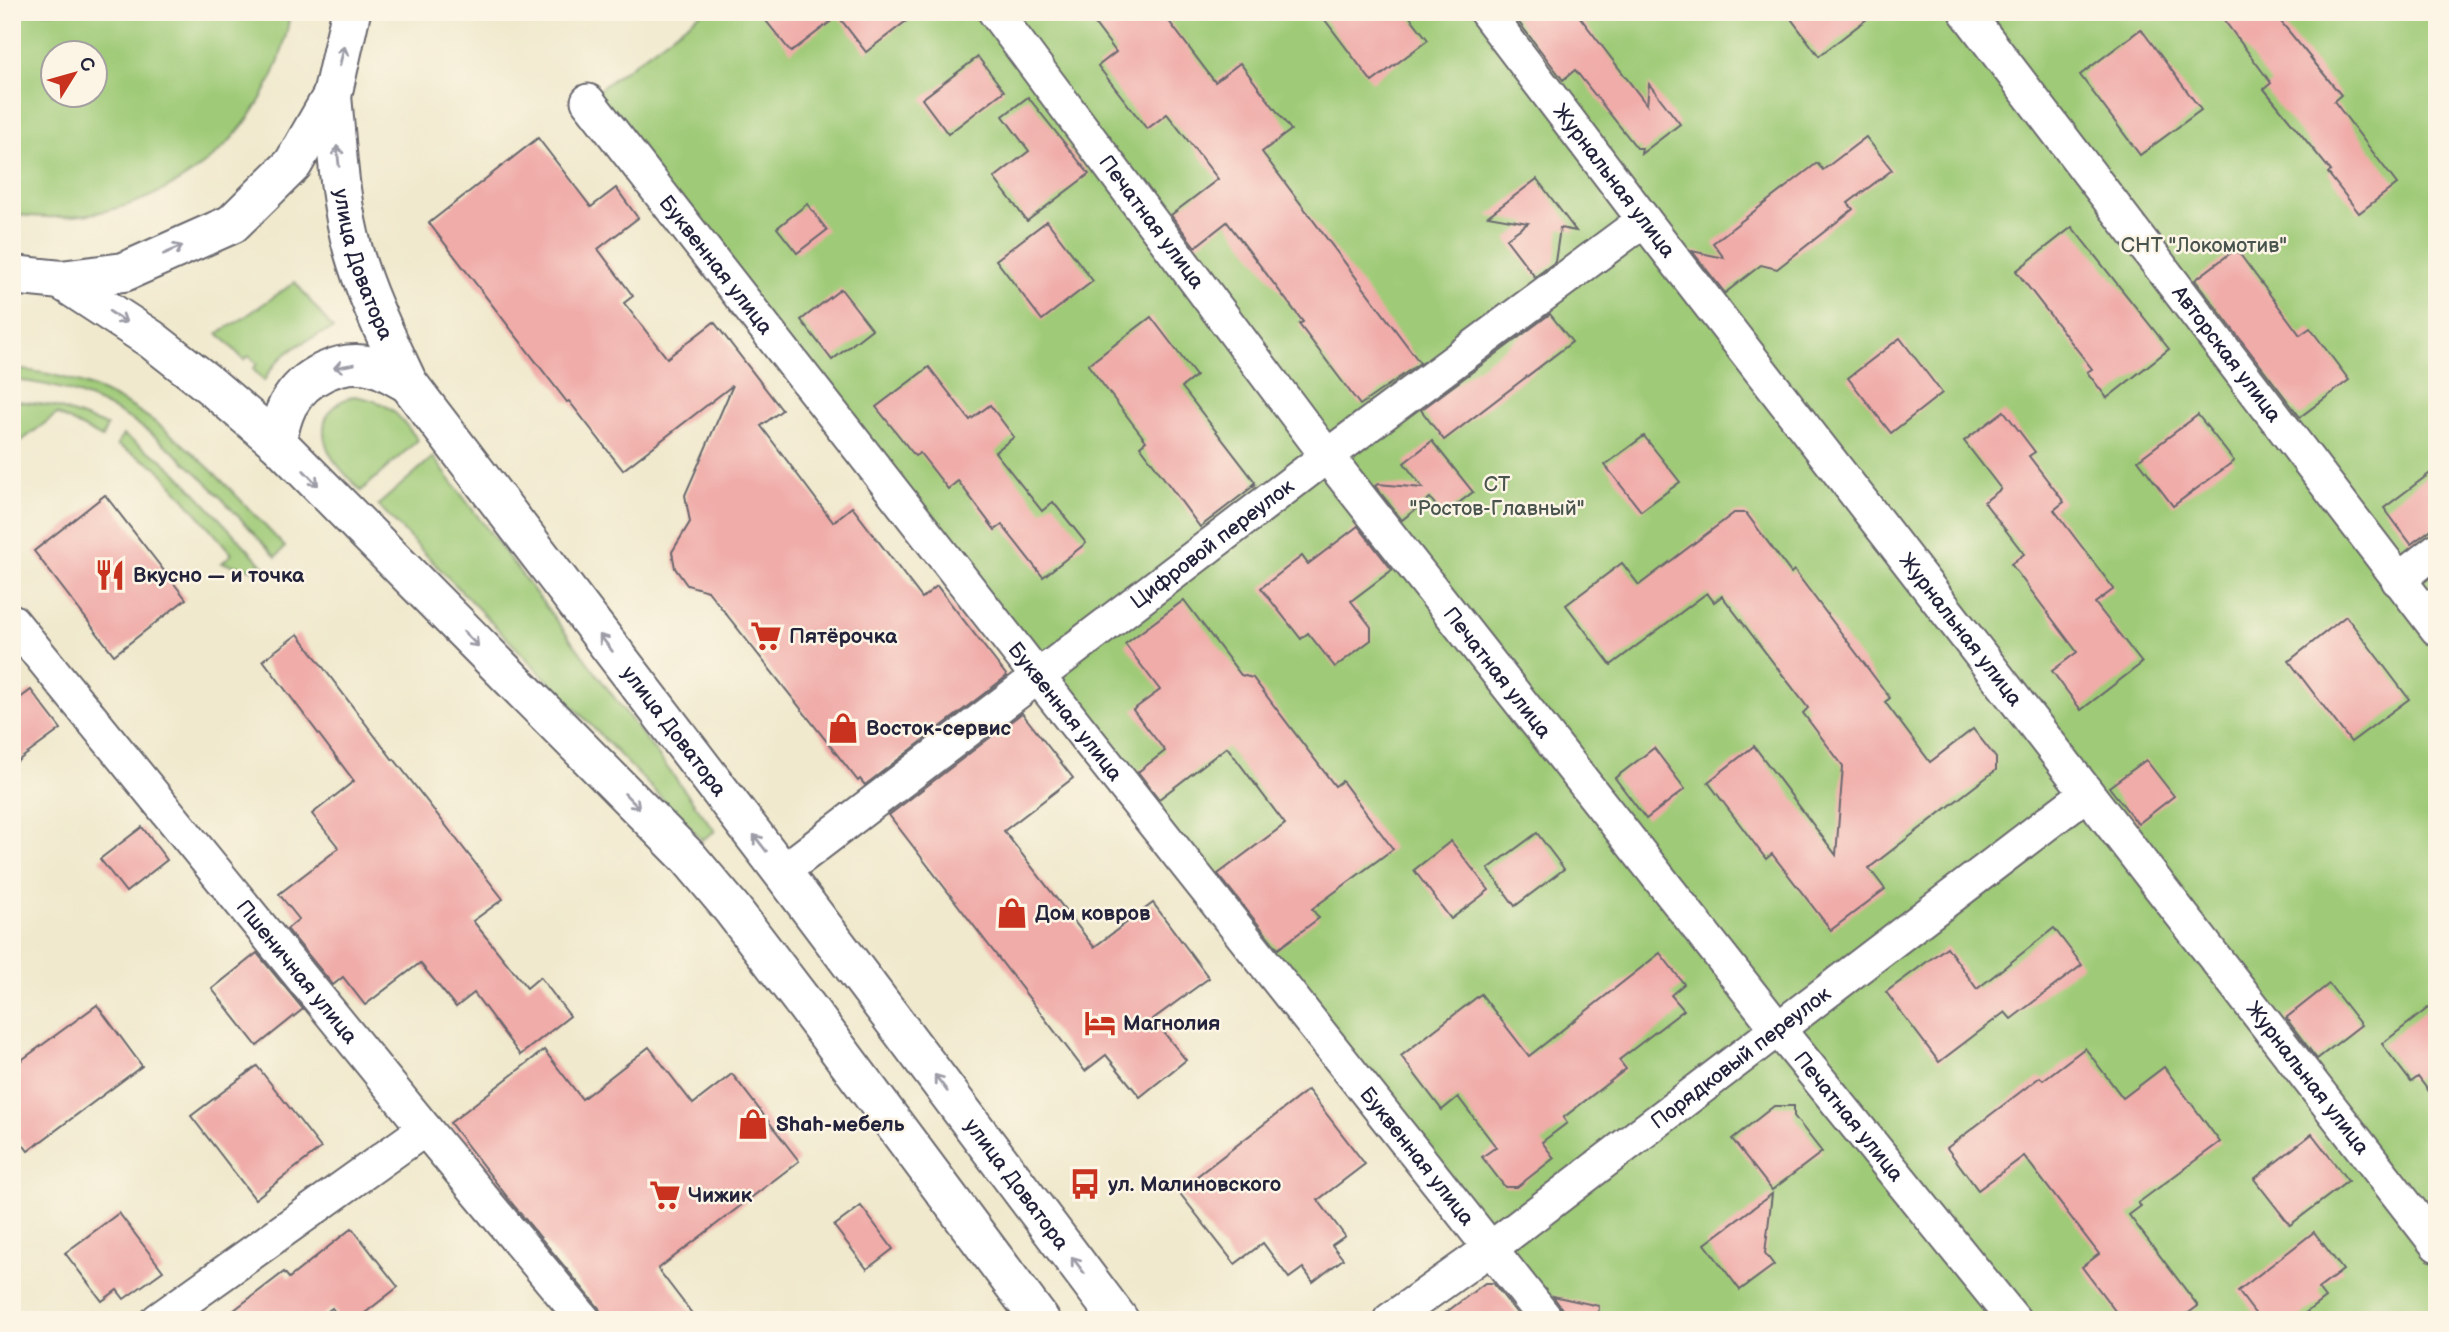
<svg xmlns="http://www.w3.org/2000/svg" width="2449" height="1332" font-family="'Balsamiq Sans',sans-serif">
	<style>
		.green { fill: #9fca77; stroke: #607659; stroke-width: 2; fill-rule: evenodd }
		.building { fill: #f0aca9 }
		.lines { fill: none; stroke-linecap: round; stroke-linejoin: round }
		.minor-casing { stroke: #6a686e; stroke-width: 37 }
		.primary-casing { stroke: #6a686e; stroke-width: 42 }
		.trunk-casing { stroke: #6a686e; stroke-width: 42 }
		.minor { stroke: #fff; stroke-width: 33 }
		.primary { stroke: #fff; stroke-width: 38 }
		.trunk { stroke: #fff; stroke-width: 38 }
		.oneway { stroke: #9c9ca7 }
		.labels { text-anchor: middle; stroke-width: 5; stroke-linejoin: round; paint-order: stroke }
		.street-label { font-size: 21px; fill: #22223b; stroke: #fcf5e5 }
		.park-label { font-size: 21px; fill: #48544d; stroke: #fcf5e5 }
		.poi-label { font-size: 21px; font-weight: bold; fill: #22223b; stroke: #fcf5e5; text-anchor: start }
	</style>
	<rect width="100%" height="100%" fill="#fcf5e5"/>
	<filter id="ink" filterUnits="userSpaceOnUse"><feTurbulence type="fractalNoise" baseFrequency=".0143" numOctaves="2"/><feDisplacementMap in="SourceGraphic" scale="14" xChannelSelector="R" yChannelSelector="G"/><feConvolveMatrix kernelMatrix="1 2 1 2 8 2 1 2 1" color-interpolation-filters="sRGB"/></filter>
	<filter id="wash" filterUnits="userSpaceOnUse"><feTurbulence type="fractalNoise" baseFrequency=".00686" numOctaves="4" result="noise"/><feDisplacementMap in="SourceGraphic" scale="28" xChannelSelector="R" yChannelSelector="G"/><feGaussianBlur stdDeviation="1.57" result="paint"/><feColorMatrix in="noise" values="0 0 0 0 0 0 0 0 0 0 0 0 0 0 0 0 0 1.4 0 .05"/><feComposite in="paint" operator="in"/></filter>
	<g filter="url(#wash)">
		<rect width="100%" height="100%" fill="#f0e9cd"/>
		<g class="green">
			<path d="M 12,12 L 290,12 C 274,147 143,235 12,214 ZM 94,52 L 94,94 L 52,94 L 52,52 Z"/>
			<path d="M 703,12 L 2437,12 L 2437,1320 L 1535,1320 L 577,106 Z"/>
			<path d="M 295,282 L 333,329 C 305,340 277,353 264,381 L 253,369 L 257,364 L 249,356 L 244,360 L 218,333 L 239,321 Z"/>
			<path d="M 12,369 C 136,377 206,464 285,547 L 276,557 C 199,475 134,389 12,380 Z"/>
			<path d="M 354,396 C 391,402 396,412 418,440 L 361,491 C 350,479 336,466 329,452 C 317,424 327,404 354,396 Z"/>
			<path d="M 12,400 L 53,406 L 107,426 L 102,438 L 57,414 L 12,448 Z"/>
			<path d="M 123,435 L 161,459 L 177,473 L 270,573 L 222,563 L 232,554 L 157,467 L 117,445 Z"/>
			<path d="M 433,457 L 715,831 L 702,840 L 378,505 Z"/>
		</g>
		<g id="blocks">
			<g class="building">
				<path d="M 759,12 L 918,12 L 866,52 L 838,16 L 791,52 Z"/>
				<path d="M 1086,12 L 1162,12 L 1215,82 L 1240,63 L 1291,130 L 1262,152 L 1420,363 L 1360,405 L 1299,324 L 1303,322 L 1227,222 L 1195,247 L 1171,215 L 1218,179 L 1167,114 L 1147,129 L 1098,66 L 1116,52 Z"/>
				<path d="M 1319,12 L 1406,12 L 1428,40 L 1372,82 Z"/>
				<path d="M 1511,12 L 1576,12 L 1647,105 L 1649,84 L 1680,124 L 1641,154 L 1642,148 L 1637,148 L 1575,70 L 1563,80 Z"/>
				<path d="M 1786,12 L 1876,12 L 1819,56 Z"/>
				<path d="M 2218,12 L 2273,12 L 2341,95 L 2334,101 L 2397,184 L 2359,213 L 2328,173 L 2331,171 L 2264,89 L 2271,83 Z"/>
				<path d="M 2141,29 L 2201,110 L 2140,155 L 2080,75 Z"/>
				<path d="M 978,57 L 1004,91 L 948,134 L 922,99 Z"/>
				<path d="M 1028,97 L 1089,174 L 1027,221 L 994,178 L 1029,151 L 1003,116 Z"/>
				<path d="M 1866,137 L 1892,170 L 1848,203 L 1853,209 L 1777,269 L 1761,265 L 1725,293 L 1692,251 L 1724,258 L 1713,243 L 1817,163 L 1823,170 Z"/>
				<path d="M 538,138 L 591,207 L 616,188 L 638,218 L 598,249 L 633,296 L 624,303 L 667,358 L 714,322 L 782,410 L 761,426 L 833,522 L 852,507 L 922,598 L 937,586 L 1007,676 L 865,785 L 860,779 L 858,781 L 708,591 L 687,585 L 675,568 L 672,552 L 690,522 L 685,495 L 733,385 L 623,470 L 569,401 L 567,402 L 429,223 Z"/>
				<path d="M 1537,179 L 1576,231 L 1560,228 L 1555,262 L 1535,277 L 1506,239 L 1528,223 L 1488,216 Z"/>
				<path d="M 807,204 L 827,230 L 797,253 L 777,228 Z"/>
				<path d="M 1047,221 L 1093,281 L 1042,320 L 996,260 Z"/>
				<path d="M 2072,227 L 2169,349 L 2107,398 L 2087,372 L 2092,369 L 2016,271 Z"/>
				<path d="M 2236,249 L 2300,335 L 2310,328 L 2349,380 L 2300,417 L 2195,280 Z"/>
				<path d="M 841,289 L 872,329 L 832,360 L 801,320 Z"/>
				<path d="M 1550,314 L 1572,342 L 1444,440 L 1421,410 Z"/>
				<path d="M 1151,317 L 1196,376 L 1182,387 L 1255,482 L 1252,485 L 1256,484 L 1200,527 L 1140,446 L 1146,441 L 1088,365 Z"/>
				<path d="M 1900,338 L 1942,393 L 1891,433 L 1848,378 Z"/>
				<path d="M 929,367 L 970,420 L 990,405 L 1014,437 L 995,452 L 1042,511 L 1053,502 L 1086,543 L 1043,577 L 1002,525 L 995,530 L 958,481 L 948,489 L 920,453 L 915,456 L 876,407 Z"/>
				<path d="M 2004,411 L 2035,452 L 2029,456 L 2064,502 L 2054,510 L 2114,589 L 2095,603 L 2142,663 L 2081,710 L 2052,671 L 2077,652 L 2011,564 L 2024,554 L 1984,502 L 2001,489 L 1964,441 Z"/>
				<path d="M 2198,415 L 2234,461 L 2173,506 L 2138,460 Z"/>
				<path d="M 1644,436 L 1680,482 L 1641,511 L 1605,465 Z"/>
				<path d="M 1432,441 L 1473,492 L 1443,515 L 1430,498 L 1402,520 L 1375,486 L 1378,484 L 1423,488 L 1404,463 Z"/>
				<path d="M 2437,468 L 2437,525 L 2411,544 L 2384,508 Z"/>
				<path d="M 105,495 L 186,599 L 114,655 L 34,551 Z"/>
				<path d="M 1734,513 L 1746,513 L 1791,573 L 1794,570 L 1890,698 L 1885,702 L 1930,762 L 1973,729 L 1996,758 L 1996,770 L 1869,868 L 1885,889 L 1831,930 L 1772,854 L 1766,859 L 1708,782 L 1754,746 L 1836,855 L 1843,766 L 1803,713 L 1808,708 L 1722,596 L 1714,602 L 1707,593 L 1611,665 L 1566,605 L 1622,563 L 1639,585 Z"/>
				<path d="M 1358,526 L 1392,570 L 1351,601 L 1371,627 L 1371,640 L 1335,667 L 1308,633 L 1301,639 L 1261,588 L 1302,556 L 1308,564 Z"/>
				<path d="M 1184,600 L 1241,675 L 1253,678 L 1335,786 L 1342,781 L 1393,849 L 1312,909 L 1319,918 L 1278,949 L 1218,874 L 1285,824 L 1227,747 L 1159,799 L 1138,772 L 1165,751 L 1133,710 L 1160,690 L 1125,644 Z"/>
				<path d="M 2346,616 L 2409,699 L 2351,742 L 2289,661 Z"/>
				<path d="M 298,634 L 393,760 L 394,759 L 503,899 L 473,921 L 527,988 L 540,977 L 570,1016 L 520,1055 L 474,993 L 456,1007 L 420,963 L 365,1005 L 343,977 L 333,985 L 287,929 L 299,919 L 279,894 L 339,848 L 312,814 L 354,781 L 263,660 Z"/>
				<path d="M 31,690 L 61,729 L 12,765 L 12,704 Z"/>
				<path d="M 1022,713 L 1073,778 L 1004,831 L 1094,947 L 1153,903 L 1209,978 L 1153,1019 L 1186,1060 L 1140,1097 L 1106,1055 L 1085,1071 L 889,815 Z"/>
				<path d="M 1654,748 L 1685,789 L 1646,819 L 1615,778 Z"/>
				<path d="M 2146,760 L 2174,796 L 2138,824 L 2109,787 Z"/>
				<path d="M 142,827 L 167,860 L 126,892 L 100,859 Z"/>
				<path d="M 1537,833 L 1564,869 L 1515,906 L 1488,869 Z"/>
				<path d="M 1451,841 L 1489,890 L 1451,919 L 1414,870 Z"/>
				<path d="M 2054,928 L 2082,965 L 2011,1019 L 2005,1012 L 1939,1062 L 1886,992 L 1947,947 L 1977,989 Z"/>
				<path d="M 257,953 L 303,1009 L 257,1046 L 212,989 Z"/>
				<path d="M 1660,953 L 1684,984 L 1671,995 L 1684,1010 L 1619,1060 L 1626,1069 L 1563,1118 L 1567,1123 L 1542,1142 L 1554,1158 L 1517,1187 L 1505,1187 L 1482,1157 L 1496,1147 L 1458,1097 L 1442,1110 L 1401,1056 L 1481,994 L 1529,1056 Z"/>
				<path d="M 2329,984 L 2361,1025 L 2317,1059 L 2286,1018 Z"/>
				<path d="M 2437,1001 L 2437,1102 L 2418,1077 L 2411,1082 L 2382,1044 Z"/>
				<path d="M 97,1005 L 142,1066 L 28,1151 L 12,1130 L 12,1067 Z"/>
				<path d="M 649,1047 L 693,1104 L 732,1074 L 799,1161 L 658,1269 L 697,1320 L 603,1320 L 599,1308 L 515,1207 L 450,1123 L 544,1050 L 582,1099 Z"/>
				<path d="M 2085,1048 L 2123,1098 L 2164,1067 L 2220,1142 L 2138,1203 L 2141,1206 L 2129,1215 L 2198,1306 L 2179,1320 L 2122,1320 L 2082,1267 L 2099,1254 L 2024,1156 L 1978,1190 L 1947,1148 L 2040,1077 L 2043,1080 Z"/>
				<path d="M 257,1066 L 321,1148 L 255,1199 L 191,1116 Z"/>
				<path d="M 1308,1090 L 1365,1164 L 1318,1200 L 1345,1236 L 1332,1245 L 1343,1259 L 1313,1282 L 1303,1268 L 1289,1278 L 1263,1243 L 1235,1264 L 1178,1191 Z"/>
				<path d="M 1774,1106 L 1794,1106 L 1794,1116 L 1822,1152 L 1772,1190 L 1732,1139 Z"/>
				<path d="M 2312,1134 L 2348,1181 L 2290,1225 L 2254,1179 Z"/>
				<path d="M 1772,1194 L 1765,1253 L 1774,1265 L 1740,1290 L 1705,1244 Z"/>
				<path d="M 861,1206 L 893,1249 L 867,1269 L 834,1226 Z"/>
				<path d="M 119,1213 L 163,1271 L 124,1299 L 117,1290 L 102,1301 L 65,1253 Z"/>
				<path d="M 352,1228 L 398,1287 L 356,1320 L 341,1320 L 332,1308 L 316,1320 L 221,1320 L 284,1272 L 289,1278 Z"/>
				<path d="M 2314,1232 L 2343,1270 L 2318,1289 L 2325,1298 L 2296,1320 L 2260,1320 L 2238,1291 Z"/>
				<path d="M 1485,1283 L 1493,1283 L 1522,1320 L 1436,1320 Z"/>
				<path d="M 1553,1296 L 1599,1306 L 1598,1320 L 1566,1320 L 1562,1309 Z"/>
			</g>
		</g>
	</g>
	<g filter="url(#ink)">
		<use href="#blocks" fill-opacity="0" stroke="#6a686e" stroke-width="2"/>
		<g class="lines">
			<defs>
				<g id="minor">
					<path id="s1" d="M 995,12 L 1327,456 L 1778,1029 L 2014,1320"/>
					<path id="s2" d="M 1486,12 L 1644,220 L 2437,1245"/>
					<path id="s3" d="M 1966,12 L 2437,629"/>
					<path id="s4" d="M 588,101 L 1038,677 L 1547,1320"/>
					<path d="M 2398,580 L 2437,550"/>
					<path id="s5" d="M 12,621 L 425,1129 L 584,1320"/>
					<path id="s6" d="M 782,872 L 1327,456 L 1644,220"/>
					<path d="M 158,1320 L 425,1129"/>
					<path id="s7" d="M 1390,1320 L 1491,1248 L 2087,793"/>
				</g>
				<g id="primary">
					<path id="s8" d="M 332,96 C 337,147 339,200 353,250 C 366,296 388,340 408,383 L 782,872 L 1119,1320"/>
					<path d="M 61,280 L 151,339 L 211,386 L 277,442 L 689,858 L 732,909 L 806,1006 L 1040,1320"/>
					<path d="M 277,442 C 279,430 282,417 288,405 C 304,376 340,358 373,366 C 385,369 397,378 408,383"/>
				</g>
				<path id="trunk" d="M 12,275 L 61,280 L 124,272 L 232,224 L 293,164 L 332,96 L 351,12"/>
			</defs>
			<use href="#minor" class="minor-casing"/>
			<use href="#primary" class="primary-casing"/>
			<use href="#trunk" class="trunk-casing"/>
			<use href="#minor" class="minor"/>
			<use href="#primary" class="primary"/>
			<use href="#trunk" class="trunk"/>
		</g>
		<defs><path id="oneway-shaft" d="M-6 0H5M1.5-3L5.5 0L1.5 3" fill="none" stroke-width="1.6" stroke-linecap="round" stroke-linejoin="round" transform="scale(1.75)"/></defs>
		<g class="oneway">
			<use href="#oneway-shaft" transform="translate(342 56) rotate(-76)"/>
			<use href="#oneway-shaft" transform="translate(338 156) rotate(-96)"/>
			<use href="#oneway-shaft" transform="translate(173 250) rotate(-24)"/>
			<use href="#oneway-shaft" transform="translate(118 317) rotate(33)"/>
			<use href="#oneway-shaft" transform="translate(344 366) rotate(170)"/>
			<use href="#oneway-shaft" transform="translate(311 478) rotate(46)"/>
			<use href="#oneway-shaft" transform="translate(471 639) rotate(45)"/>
			<use href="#oneway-shaft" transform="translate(606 643) rotate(-128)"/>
			<use href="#oneway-shaft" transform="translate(632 801) rotate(45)"/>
			<use href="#oneway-shaft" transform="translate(760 843) rotate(-128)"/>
			<use href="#oneway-shaft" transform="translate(941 1083) rotate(-127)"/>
			<use href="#oneway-shaft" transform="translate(1078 1265) rotate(-127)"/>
		</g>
	</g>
	<defs>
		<symbol id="restaurant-bare" viewBox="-9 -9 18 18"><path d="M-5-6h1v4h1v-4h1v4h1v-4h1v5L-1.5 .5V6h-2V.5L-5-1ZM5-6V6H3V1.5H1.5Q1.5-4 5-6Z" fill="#c8321e" stroke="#fcf5e5" stroke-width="2.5" paint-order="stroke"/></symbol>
		<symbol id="supermarket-bare" viewBox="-9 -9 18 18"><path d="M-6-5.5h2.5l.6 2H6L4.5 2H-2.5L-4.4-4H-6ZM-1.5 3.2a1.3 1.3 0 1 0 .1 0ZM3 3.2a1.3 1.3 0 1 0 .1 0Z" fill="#c8321e" stroke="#fcf5e5" stroke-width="2.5" paint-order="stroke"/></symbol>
		<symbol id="shop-bare" viewBox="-9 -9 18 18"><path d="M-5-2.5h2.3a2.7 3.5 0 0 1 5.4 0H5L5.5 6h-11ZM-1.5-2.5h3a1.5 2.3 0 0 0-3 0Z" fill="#c8321e" stroke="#fcf5e5" stroke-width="2.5" paint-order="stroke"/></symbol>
		<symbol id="hotel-bare" viewBox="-9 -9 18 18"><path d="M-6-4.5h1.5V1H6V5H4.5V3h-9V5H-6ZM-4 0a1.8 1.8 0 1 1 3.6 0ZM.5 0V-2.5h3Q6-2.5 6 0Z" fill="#c8321e" stroke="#fcf5e5" stroke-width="2.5" paint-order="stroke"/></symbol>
		<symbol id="bus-bare" viewBox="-9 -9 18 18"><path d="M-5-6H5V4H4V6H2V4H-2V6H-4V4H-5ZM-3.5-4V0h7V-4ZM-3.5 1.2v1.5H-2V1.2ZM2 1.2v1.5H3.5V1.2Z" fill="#c8321e" stroke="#fcf5e5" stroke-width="2.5" paint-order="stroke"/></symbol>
	</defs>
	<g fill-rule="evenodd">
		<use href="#restaurant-bare" x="88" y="553" width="44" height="44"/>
		<use href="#supermarket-bare" x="744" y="614" width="44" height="44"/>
		<use href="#shop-bare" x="821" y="706" width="44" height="44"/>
		<use href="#shop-bare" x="990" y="891" width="44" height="44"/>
		<use href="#hotel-bare" x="1078" y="1001" width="44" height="44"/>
		<use href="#shop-bare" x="731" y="1102" width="44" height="44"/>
		<use href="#bus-bare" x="1063" y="1162" width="44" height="44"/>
		<use href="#supermarket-bare" x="643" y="1173" width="44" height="44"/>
	</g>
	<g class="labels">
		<g class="street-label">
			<text dy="7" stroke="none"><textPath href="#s2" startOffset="212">Журнальная улица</textPath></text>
			<text dy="7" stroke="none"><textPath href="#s1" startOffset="262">Печатная улица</textPath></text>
			<text dy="7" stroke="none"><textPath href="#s8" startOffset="172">улица Доватора</textPath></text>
			<text dy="7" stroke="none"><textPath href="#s4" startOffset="208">Буквенная улица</textPath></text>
			<text dy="7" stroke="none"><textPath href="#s3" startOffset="430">Авторская улица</textPath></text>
			<text dy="7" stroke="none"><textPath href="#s6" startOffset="541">Цифровой переулок</textPath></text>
			<text dy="7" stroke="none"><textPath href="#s2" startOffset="779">Журнальная улица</textPath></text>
			<text dy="7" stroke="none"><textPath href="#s1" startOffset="830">Печатная улица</textPath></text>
			<text dy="7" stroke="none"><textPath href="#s4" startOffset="775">Буквенная улица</textPath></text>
			<text dy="7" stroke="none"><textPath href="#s8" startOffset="738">улица Доватора</textPath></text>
			<text dy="7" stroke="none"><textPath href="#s5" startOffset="452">Пшеничная улица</textPath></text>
			<text dy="7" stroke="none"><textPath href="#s7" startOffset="438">Порядковый переулок</textPath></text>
			<text dy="7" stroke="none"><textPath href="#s2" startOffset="1346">Журнальная улица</textPath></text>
			<text dy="7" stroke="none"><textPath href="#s1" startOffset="1396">Печатная улица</textPath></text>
			<text dy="7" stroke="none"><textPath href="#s4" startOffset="1342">Буквенная улица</textPath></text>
			<text dy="7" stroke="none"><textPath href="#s8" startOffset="1306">улица Доватора</textPath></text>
		</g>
		<g class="park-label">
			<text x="2204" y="252">СНТ "Локомотив"</text>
			<text x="1497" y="491">СТ<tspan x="1497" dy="24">"Ростов-Главный"</tspan></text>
		</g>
		<g class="poi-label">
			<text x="133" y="582">Вкусно — и точка</text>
			<text x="789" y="643">Пятёрочка</text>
			<text x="866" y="735">Восток-сервис</text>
			<text x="1035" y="920">Дом ковров</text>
			<text x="1123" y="1030">Магнолия</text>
			<text x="776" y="1131">Shah-мебель</text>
			<text x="1108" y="1191">ул. Малиновского</text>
			<text x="688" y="1202">Чижик</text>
		</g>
	</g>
	<rect width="2449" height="1332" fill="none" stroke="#fcf5e5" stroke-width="42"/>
	<g transform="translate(74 74) rotate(53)"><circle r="33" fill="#fcf5e5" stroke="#a5a1a1" stroke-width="2"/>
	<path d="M0-5L12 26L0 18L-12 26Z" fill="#c8321e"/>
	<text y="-10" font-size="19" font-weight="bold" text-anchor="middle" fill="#22223b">С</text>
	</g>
</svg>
